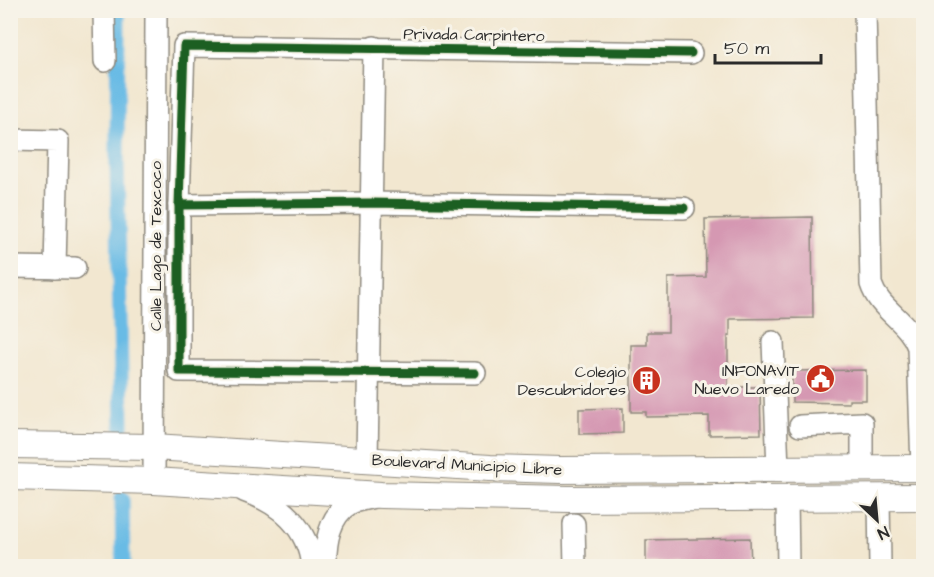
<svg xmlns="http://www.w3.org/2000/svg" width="934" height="577" font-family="'Architects Daughter',sans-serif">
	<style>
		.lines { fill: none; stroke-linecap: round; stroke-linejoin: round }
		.canal { stroke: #69bbe5; stroke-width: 15 }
		.building { fill: #d598b2 }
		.minor-casing { stroke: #8e897e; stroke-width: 24 }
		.major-casing { stroke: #8e897e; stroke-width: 28 }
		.minor { stroke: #fff; stroke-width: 21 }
		.major { stroke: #fff; stroke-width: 26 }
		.cycleway-casing { stroke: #f7f3e8; stroke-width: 13 }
		.cycleway { stroke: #1b5e20; stroke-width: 9 }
		.labels { text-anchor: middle; stroke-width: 6; stroke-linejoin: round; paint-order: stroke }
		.street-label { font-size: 16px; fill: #2b2b2b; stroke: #f7f3e8 }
		.poi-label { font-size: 16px; fill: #2b2b2b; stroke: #f7f3e8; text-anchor: end }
	</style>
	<rect width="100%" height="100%" fill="#f7f3e8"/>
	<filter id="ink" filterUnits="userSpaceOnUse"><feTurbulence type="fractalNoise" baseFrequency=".0167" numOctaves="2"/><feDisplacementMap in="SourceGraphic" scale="12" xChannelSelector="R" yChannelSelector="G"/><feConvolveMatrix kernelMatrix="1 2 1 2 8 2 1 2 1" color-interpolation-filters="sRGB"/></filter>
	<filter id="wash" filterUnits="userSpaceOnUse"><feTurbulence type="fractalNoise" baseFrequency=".008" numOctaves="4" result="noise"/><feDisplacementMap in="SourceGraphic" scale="24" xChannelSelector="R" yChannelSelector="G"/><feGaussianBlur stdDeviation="1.35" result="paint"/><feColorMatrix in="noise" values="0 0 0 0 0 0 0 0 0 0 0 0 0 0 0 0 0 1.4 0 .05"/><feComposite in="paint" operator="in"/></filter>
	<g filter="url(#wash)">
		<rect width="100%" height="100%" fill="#f2e7d0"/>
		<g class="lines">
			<g class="canal">
				<path d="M 118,10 L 117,162 L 122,426"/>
				<path d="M 122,498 L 123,566"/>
			</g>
		</g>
		<g id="blocks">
			<g class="building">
				<path d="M 812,217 L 813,318 L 730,319 L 730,336 L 728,336 L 728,387 L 760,387 L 761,434 L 709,435 L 709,416 L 646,417 L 646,412 L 631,412 L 631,345 L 647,345 L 647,332 L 668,332 L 668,278 L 706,277 L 705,219 Z"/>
				<path d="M 866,370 L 866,400 L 849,400 L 849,403 L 792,402 L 792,371 Z"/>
				<path d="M 623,408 L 623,433 L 579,434 L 579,409 Z"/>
				<path d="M 750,538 L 751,567 L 732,567 L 732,562 L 646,563 L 646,540 Z"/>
			</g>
		</g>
	</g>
	<g filter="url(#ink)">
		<use href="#blocks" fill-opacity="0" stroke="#8e897e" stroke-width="1.5"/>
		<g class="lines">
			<defs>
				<g id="minor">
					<path d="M 104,10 L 105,61"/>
					<path d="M 865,10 L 871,284 C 879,310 909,321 918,347 L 922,468"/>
					<path d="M 10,140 L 58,141 L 55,268"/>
					<path d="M 179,205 L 371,203 L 684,208"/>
					<path d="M 10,267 L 75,268"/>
					<path d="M 773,342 L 778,469"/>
					<path d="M 475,373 L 179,371 L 179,205 L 184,46 L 691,53"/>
					<path d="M 800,426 L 862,423 L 862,468"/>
					<path d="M 367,459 L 374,47"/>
					<path d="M 154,481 L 156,10"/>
					<path d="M 244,491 C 280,503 308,527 312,566"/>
					<path d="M 787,498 L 788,566"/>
					<path d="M 879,498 L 880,566"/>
					<path d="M 574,524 L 575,566"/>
					<path d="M 326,566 C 325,544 329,515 351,503 C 357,500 367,499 374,497"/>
				</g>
				<g id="major">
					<path d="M 10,445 L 154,447 L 490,468 L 560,470 L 924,468"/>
					<path d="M 10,477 L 154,481 L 381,495 L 568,499 L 924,497"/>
				</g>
			</defs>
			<use href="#minor" class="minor-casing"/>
			<use href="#major" class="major-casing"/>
			<use href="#minor" class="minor"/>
			<use href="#major" class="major"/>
			<defs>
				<g id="cycleway">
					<path d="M 179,205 L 371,203 L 684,208"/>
					<path d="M 475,373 L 179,371 L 179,205 L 184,46 L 691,53"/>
				</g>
			</defs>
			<use href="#cycleway" class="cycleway-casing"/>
			<use href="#cycleway" class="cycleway"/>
		</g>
	</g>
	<defs>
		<symbol id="civic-disc" viewBox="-11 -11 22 22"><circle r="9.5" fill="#c8321e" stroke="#f7f3e8"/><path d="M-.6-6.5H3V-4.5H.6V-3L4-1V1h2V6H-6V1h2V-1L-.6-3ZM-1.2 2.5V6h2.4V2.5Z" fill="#fff"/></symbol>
		<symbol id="building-disc" viewBox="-11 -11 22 22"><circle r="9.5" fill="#c8321e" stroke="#f7f3e8"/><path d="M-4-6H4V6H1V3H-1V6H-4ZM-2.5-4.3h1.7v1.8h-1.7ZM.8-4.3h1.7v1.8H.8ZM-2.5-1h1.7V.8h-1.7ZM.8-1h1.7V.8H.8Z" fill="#fff"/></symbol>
	</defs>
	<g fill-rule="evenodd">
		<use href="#civic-disc" x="804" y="362" width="33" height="33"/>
		<use href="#building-disc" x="630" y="364" width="33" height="33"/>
	</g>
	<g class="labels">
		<g class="street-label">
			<text transform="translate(474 34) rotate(1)" y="6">Privada Carpintero</text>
			<text transform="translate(155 246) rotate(-90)" y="6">Calle Lago de Texcoco</text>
			<text transform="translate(467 464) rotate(3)" y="6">Boulevard Municipio Libre</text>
		</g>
		<g class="poi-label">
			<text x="799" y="376">INFONAVIT<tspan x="799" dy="18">Nuevo Laredo</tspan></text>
			<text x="626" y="377">Colegio<tspan x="626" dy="18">Descubridores</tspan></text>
		</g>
	</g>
	<rect width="934" height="577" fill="none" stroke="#f7f3e8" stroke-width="36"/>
	<g transform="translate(877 520) rotate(154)" stroke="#f7f3e8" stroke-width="4.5" paint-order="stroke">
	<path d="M0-4.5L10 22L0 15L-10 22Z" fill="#2b2b2b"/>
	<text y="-9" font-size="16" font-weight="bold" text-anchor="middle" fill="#2b2b2b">N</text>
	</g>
	<path d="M715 54v9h106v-9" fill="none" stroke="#2b2b2b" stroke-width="3"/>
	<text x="724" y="54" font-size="18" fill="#2b2b2b" stroke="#f7f3e8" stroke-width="4.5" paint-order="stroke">50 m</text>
</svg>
